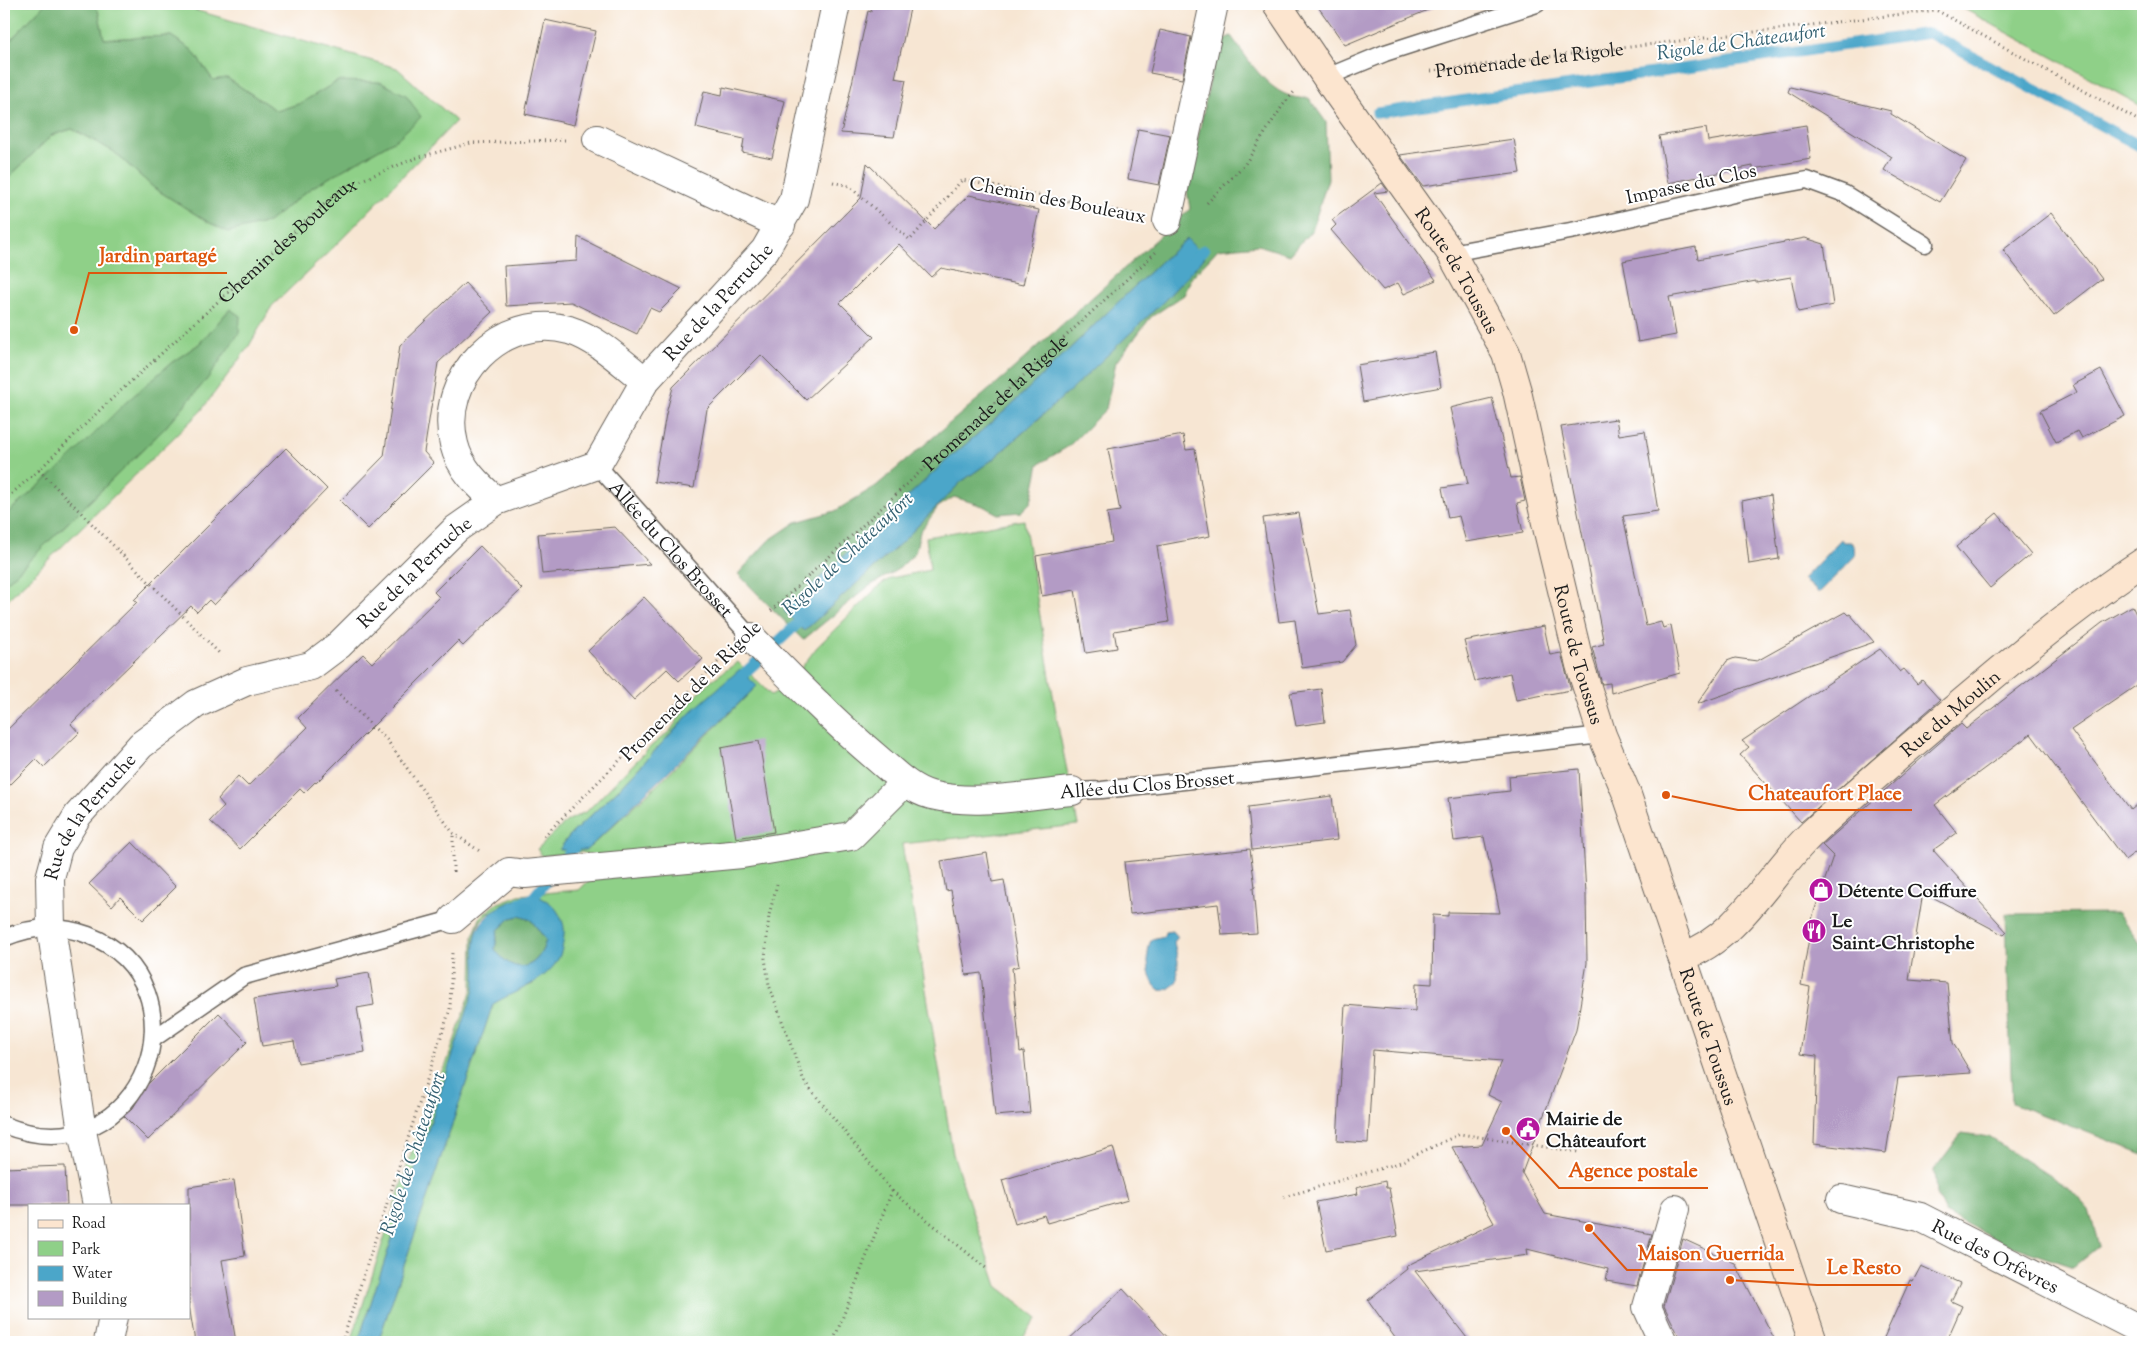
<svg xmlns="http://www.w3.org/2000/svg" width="2147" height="1346" font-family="'Sorts Mill Goudy',serif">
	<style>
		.green { fill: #8fd088; stroke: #567652; fill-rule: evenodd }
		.forest { fill: #73b274; stroke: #486748; fill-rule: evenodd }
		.water { fill: #4ba6c9; stroke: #346172; fill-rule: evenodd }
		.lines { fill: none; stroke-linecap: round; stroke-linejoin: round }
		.stream { stroke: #4ba6c9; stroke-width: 11 }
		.building { fill: #b39bc5 }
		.lane-casing { stroke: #69635c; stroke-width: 19 }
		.street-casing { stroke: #69635c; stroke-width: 30 }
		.secondary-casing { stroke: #69635c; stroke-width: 30 }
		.path { stroke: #69635c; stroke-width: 3; stroke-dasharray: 1 4; stroke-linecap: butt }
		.lane { stroke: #fff; stroke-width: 16 }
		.street { stroke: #fff; stroke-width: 28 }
		.secondary { stroke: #fce5cf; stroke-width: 28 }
		.labels { text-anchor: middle; stroke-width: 4; stroke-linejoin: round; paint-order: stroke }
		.street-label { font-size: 19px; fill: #1c1c1c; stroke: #fff }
		.poi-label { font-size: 19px; font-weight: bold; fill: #1c1c1c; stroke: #fff; text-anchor: start }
		.water-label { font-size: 20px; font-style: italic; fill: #346172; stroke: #fff }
		.leader { fill: none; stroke: #de560d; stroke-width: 2 }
		.callout-dot { fill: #de560d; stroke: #fff; stroke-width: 2 }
		.callout-label { font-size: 20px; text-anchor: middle; font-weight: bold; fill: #de560d; stroke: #fff; stroke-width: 4; stroke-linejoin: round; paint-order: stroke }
	</style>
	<rect width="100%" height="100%" fill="#fff"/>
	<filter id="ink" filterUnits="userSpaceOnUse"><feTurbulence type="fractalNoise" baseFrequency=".02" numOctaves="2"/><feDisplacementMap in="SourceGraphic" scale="10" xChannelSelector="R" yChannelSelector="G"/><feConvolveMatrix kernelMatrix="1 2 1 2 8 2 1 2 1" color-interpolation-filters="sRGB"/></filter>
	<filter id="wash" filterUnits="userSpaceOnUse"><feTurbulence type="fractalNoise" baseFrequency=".0096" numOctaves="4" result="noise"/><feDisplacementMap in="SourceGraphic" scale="20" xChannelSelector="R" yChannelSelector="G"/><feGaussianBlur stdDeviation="1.12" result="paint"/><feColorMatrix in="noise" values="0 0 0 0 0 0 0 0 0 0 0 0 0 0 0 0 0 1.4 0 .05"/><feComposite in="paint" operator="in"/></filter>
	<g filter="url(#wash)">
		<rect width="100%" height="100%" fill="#f7e6d3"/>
		<g class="green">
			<path d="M 4,4 L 45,4 L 4,47 Z"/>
			<path d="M 92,4 L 174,4 L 397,68 L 456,121 L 337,244 L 272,306 L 249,346 L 201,411 L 4,603 L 4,585 L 163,430 L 208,378 L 240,317 L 230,309 L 199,344 L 171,363 L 62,466 L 4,516 L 4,182 L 52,135 L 72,129 L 113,151 L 154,188 L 208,222 L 228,231 L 268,222 L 311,188 L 397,139 L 338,81 L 301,103 L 277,111 L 227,78 L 213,80 L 192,50 L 171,36 L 104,39 L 98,10 Z"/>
			<path d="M 1955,4 L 2143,4 L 2143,107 Z"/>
			<path d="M 1024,520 L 1059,731 L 1078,825 L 902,844 L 953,1154 L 997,1286 L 1038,1318 L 1019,1342 L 378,1342 L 493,1004 L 513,992 L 533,984 L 562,948 L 514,900 C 504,905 490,911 483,918 C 468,934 478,973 473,993 L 358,1342 L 351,1342 L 431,1091 L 447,1062 L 472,989 L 473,936 L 481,916 L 498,903 L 519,895 L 579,890 L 609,861 L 581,852 L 542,856 L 537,849 L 567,821 L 587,811 L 651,746 L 670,731 L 687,706 L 710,681 L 738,662 L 771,695 L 789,684 L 817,647 L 879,586 L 891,578 L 930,570 L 926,537 ZM 757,686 L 657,785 L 591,846 L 559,850 L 569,836 L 621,787 L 692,711 Z"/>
		</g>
		<g class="forest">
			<path d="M 45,4 L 92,4 L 98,10 L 104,39 L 171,36 L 192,50 L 213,80 L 227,78 L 277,111 L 301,103 L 338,81 L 380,82 L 406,95 L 421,117 L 397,139 L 311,188 L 268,222 L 228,232 L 208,222 L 154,188 L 113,151 L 72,129 L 52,135 L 4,182 L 4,47 Z"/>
			<path d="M 1231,36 C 1250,61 1272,102 1309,98 L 1326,122 L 1328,179 L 1312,230 L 1290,255 L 1258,245 L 1218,249 L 1192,277 L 1184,295 L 1151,317 L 1116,362 L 1106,409 L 1069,446 L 1039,464 L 1031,502 L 1021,512 L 998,514 L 983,506 L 954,497 L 938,507 L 920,532 L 915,553 L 900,568 L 868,587 L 803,640 L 738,574 L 768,541 L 796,522 L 835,511 L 876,486 L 1004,377 L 1190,209 L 1187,190 L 1218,42 ZM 1187,239 L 1205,257 L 1164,301 L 1042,416 L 992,460 L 961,482 L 902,542 L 804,631 L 822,577 L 946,461 L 1007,409 L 1161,261 Z"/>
			<path d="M 230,309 L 240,316 L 239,333 L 208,378 L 163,430 L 4,585 L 4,516 L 62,466 L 124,404 L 171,363 L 199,344 Z"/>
			<path d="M 2118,913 L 2143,947 L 2143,1154 L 2012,1103 L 2006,914 Z"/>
			<path d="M 519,916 L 531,920 L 546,940 C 538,971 513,976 495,950 L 498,930 L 511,918 Z"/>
			<path d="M 1962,1133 L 1989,1137 L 2070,1189 L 2089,1210 L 2099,1246 L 2073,1267 L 2003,1243 L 1945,1213 L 1936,1194 L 1934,1170 Z"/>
		</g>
		<g class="water">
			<path d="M 1187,239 L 1205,257 L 1164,301 L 1073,388 L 992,460 L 961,482 L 902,542 L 804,631 L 784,611 L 946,461 L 1007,409 L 1161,261 Z"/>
			<path d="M 1841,539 L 1843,542 L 1851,542 L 1854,546 L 1855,556 L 1819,593 L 1803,579 Z"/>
			<path d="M 740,669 L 757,686 L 591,846 L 586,850 L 559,850 L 569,836 L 621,787 L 692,711 Z"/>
			<path d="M 537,896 C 552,902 558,909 563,923 C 565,930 564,936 563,943 C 559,979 519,988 493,1004 L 378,1342 L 358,1342 L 473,993 C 481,961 462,933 494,911 C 508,901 521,897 537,896 ZM 519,916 L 531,920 L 546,940 C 538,971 513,976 495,949 L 498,930 L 511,918 Z"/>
			<path d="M 1173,931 L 1178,937 L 1174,942 L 1178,961 L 1177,981 C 1150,1014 1142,951 1152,939 L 1164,936 L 1165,932 Z"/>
		</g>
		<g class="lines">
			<g class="stream">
				<path d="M 1377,113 L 1929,33 L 2143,148"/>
				<path d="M 1190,263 L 1204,250"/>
				<path d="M 734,683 L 808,614"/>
				<path d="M 521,902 L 532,899 L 581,839"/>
			</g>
		</g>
		<g id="blocks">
			<g class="building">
				<path d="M 872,4 L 911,4 L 895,78 L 906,80 L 894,137 L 841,133 L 868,11 L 871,12 Z"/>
				<path d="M 1316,4 L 1442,4 L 1345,45 Z"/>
				<path d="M 545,20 L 596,31 L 574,125 L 525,114 Z"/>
				<path d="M 1160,30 L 1191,37 L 1182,79 L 1150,73 Z"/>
				<path d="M 723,87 L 785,101 L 772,158 L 742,152 L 744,139 L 696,128 L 704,91 L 722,95 Z"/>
				<path d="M 1790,87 L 1891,111 L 1891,114 L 1966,160 L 1940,202 L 1884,170 L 1892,157 L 1788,92 Z"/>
				<path d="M 1806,125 L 1811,159 L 1753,169 L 1753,166 L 1668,183 L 1659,136 L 1706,128 L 1708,141 Z"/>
				<path d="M 1138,129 L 1170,135 L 1159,185 L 1128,179 Z"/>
				<path d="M 1514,139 L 1520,173 L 1423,186 L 1400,155 Z"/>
				<path d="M 867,163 L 934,229 L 969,195 L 1039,210 L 1023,285 L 941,268 L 931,277 L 899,244 L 840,303 L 874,337 L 806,400 L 761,355 L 707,409 L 694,488 L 654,482 L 666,414 L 673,387 L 861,198 Z"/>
				<path d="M 1382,183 L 1388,191 L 1374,193 L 1436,280 L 1404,294 L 1398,283 L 1383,290 L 1331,230 L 1336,225 L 1332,220 Z"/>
				<path d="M 2051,213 L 2102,279 L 2054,316 L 2003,250 Z"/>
				<path d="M 578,237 L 682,289 L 659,312 L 650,308 L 637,334 L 571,302 L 506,306 L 504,266 L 577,261 Z"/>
				<path d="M 1805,238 L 1824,244 L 1833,305 L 1798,312 L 1791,277 L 1756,283 L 1756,281 L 1669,297 L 1676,335 L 1638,342 L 1623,261 L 1696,247 L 1698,259 Z"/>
				<path d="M 465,283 L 492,312 L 438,363 L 424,452 L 434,463 L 368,529 L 340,501 L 384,456 L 400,345 Z"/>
				<path d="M 1435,352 L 1441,387 L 1363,402 L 1357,365 Z"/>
				<path d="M 2101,370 L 2125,416 L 2082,438 L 2078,431 L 2056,442 L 2040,411 L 2077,392 L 2073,385 Z"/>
				<path d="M 1492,398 L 1511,478 L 1520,477 L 1525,501 L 1517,503 L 1523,533 L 1466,542 L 1459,516 L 1448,518 L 1442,488 L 1468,484 L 1450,408 Z"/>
				<path d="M 1616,419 L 1619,435 L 1645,431 L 1658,511 L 1623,516 L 1646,626 L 1661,622 L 1663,628 L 1671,625 L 1680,673 L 1611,693 L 1610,683 L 1602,684 L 1592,647 L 1604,644 L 1561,427 Z"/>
				<path d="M 1183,435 L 1186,450 L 1195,449 L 1210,536 L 1157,546 L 1169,622 L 1114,631 L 1117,648 L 1086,653 L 1075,590 L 1042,596 L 1036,556 L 1112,542 L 1107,513 L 1120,511 L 1108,449 Z"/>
				<path d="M 286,448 L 327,489 L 214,605 L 209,600 L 197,612 L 191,606 L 103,691 L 71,724 L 79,733 L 44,767 L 36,759 L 4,791 L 4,733 L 137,602 L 134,600 Z"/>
				<path d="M 1771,495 L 1779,559 L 1749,564 L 1742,501 Z"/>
				<path d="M 1299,513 L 1319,614 L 1350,610 L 1356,645 L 1342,662 L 1302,668 L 1295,620 L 1279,622 L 1263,518 Z"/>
				<path d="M 1997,513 L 2031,554 L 1990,588 L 1956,547 Z"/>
				<path d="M 615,527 L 650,564 L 542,574 L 538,534 Z"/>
				<path d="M 480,546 L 522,589 L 463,646 L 458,641 L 316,783 L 315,782 L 304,793 L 300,789 L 240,849 L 210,821 L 224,806 L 218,799 L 238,776 L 248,786 L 307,728 L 298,718 L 363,654 L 372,663 L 439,597 L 434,592 Z"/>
				<path d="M 644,597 L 703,659 L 679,681 L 667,669 L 634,700 L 588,651 Z"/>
				<path d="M 2132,606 L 2143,628 L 2143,681 L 2071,730 L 2131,810 L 2143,800 L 2143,846 L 2125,860 L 2031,734 L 1935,805 L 1957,833 L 1933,850 L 2007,932 L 2004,935 L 1923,892 L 1909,980 L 1947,983 L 1953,1043 L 1971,1073 L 1898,1078 L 1886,1153 L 1814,1144 L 1817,1056 L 1800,1054 L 1810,987 L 1801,985 L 1813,915 L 1833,856 L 1822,845 L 1961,724 L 1966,729 L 2102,623 Z"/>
				<path d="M 1845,612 L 1848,615 L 1850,614 L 1874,642 L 1697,704 L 1727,661 L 1735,658 L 1757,661 Z"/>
				<path d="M 1544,626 L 1550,655 L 1561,653 L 1571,690 L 1516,700 L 1510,673 L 1475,681 L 1464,641 Z"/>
				<path d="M 1880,649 L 1900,672 L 1904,669 L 1917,684 L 1922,680 L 1940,700 L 1801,822 L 1740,755 L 1749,747 L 1742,741 Z"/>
				<path d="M 1321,689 L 1325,722 L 1296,726 L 1290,693 Z"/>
				<path d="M 759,741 L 774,832 L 736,838 L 721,748 Z"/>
				<path d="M 1579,769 L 1586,894 L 1587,963 L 1576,1030 L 1522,1173 L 1545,1214 L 1652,1234 L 1637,1286 L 1606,1281 L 1608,1269 L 1527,1249 L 1528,1255 L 1415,1271 L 1470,1342 L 1398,1342 L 1368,1300 L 1407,1269 L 1406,1266 L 1494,1223 L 1452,1147 L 1482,1145 L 1502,1102 L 1488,1095 L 1501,1061 L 1373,1050 L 1368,1143 L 1337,1141 L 1345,1005 L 1415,1011 L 1416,983 L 1432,984 L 1433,915 L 1448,916 L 1448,912 L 1500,913 L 1484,837 L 1454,841 L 1448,798 L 1510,791 L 1509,776 Z"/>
				<path d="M 1332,796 L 1337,840 L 1252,850 L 1248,807 Z"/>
				<path d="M 132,842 L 176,887 L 143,920 L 120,897 L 112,906 L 89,884 Z"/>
				<path d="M 1250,849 L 1255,887 L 1253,888 L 1257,933 L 1222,935 L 1218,904 L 1130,914 L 1124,862 Z"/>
				<path d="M 987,853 L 992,882 L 1004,880 L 1019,966 L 1012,968 L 1020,1052 L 1024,1051 L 1030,1113 L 995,1116 L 981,973 L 966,975 L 951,890 L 946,891 L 941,861 Z"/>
				<path d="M 369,973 L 374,1005 L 357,1008 L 365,1052 L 298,1063 L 294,1041 L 262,1046 L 254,999 L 336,986 L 334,979 Z"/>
				<path d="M 219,1013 L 247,1042 L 148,1140 L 124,1116 L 133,1108 L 146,1086 Z"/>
				<path d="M 1113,1147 L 1128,1200 L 1047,1223 L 1044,1215 L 1015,1224 L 1002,1180 Z"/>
				<path d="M 65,1166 L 67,1205 L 4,1205 L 4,1168 Z"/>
				<path d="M 234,1180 L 245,1256 L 222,1260 L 236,1342 L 195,1342 L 189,1305 L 189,1187 Z"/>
				<path d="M 1385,1181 L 1386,1188 L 1389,1188 L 1398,1236 L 1326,1250 L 1316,1202 L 1358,1194 L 1356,1188 Z"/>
				<path d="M 1683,1239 L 1735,1263 L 1776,1342 L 1682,1342 L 1664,1306 Z"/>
				<path d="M 1921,1266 L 1960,1283 L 1951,1301 L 1962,1306 L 1946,1342 L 1882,1342 L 1910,1280 L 1913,1281 Z"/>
				<path d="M 1123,1289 L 1172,1342 L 1066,1342 Z"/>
			</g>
		</g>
	</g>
	<g filter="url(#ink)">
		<use href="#blocks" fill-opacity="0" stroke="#69635c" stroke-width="1"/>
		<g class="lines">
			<defs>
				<g id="lane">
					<path d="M 1327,77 L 1385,53 L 1537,4"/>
					<path d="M 1451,253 L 1581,229 L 1747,191 L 1807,180 L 1845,194 L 1925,244"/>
					<path id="s4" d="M 597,465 L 747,633"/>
					<path d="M 1072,791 L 1102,790 L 1602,735"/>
					<path d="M 4,938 C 32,926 59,924 88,935 C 212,983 144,1181 4,1125"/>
					<path d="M 153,1039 L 244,976 L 453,919"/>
				</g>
				<g id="street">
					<path d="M 597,139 L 781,225"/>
					<path d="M 1167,221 L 1214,4"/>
					<path d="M 496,501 C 478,485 460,469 454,444 C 437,379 502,311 569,330 C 598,339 621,362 645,381"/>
					<path d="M 751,637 C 792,679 833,721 878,759 C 893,772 911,790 931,795 C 976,806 1026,795 1072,791"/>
					<path d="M 453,919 L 509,872 L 525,874 L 742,854 L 851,836 L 905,782"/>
					<path id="s5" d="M 1841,1199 L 1920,1217 L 2143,1331"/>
					<path id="s6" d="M 97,1205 L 82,1131 L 51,927 L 50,878 L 58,848 L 78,815 L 141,745 L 196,704 L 247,681 L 311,666 L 339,645 L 456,529 L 496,501 L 597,465 L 645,381 L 765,250 L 794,199 L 836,4"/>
					<path d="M 108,1342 L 113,1317"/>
					<path d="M 1663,1342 L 1647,1307 L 1675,1209"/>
				</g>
				<g id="secondary">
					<path id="s7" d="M 1277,4 L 1337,93 L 1451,253 L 1506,353 L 1517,391 L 1546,523 L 1580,665 L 1602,735 L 1626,792 L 1813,1342"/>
					<path id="s8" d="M 1682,957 C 1740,937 1769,874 1812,833 C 1866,783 1922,736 1978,689 C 2031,644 2085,600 2143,562"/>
				</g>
			</defs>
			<use href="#lane" class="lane-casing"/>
			<use href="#street" class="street-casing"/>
			<use href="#secondary" class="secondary-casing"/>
			<g class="path">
				<path id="s1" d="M 1431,71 L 1936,10 L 2143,123"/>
				<path d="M 833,182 L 849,186 L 910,240 L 962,180 L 1134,214"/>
				<path d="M 1207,203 L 1245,164 L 1283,105 L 1294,92"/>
				<path d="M 39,470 L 221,655"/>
				<path id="s2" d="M 4,500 L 39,470 L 103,407 L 342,188 L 416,158 L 471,143 L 565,140"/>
				<path id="s3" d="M 771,611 L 1156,252"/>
				<path d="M 336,691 L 387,740 L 453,833 L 481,852"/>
				<path d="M 544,836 L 723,657"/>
				<path d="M 453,872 L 453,833"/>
				<path d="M 777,884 L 769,915 L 765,958 L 769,985 L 804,1081 L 892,1191 L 833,1342"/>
				<path d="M 892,1191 L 987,1269"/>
				<path d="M 1284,1197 L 1396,1164 L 1460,1134 L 1578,1152"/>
				<path d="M 342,1342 L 450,1009 L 452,953"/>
			</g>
			<use href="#lane" class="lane"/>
			<use href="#street" class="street"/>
			<use href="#secondary" class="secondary"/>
		</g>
	</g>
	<defs>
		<symbol id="shop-disc" viewBox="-11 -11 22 22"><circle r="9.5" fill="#b5179e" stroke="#fff"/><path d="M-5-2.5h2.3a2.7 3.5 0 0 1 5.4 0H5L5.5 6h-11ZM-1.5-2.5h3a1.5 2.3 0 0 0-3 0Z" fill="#fff"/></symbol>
		<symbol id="restaurant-disc" viewBox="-11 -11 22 22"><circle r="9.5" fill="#b5179e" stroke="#fff"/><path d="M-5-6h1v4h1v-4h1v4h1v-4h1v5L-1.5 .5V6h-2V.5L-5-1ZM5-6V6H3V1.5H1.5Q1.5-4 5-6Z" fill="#fff"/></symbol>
		<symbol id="civic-disc" viewBox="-11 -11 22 22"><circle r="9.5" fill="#b5179e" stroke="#fff"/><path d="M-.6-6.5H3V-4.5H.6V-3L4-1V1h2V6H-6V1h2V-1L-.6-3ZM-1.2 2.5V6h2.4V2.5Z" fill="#fff"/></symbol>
	</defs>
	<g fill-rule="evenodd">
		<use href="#shop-disc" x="1807" y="876" width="28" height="28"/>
		<use href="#restaurant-disc" x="1800" y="917" width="28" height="28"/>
		<use href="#civic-disc" x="1514" y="1115" width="28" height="28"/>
	</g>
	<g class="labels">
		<g class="street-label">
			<text dy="7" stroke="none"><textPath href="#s1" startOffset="99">Promenade de la Rigole</textPath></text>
			<text transform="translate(1691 183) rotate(-12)" y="7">Impasse du Clos</text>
			<text transform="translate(1058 199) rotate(11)" y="7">Chemin des Bouleaux</text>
			<text dy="7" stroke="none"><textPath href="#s2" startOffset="385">Chemin des Bouleaux</textPath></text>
			<text dy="7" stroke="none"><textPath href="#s7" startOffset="322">Route de Toussus</textPath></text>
			<text dy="7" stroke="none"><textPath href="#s6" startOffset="1245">Rue de la Perruche</textPath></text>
			<text dy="7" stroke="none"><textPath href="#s3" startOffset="306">Promenade de la Rigole</textPath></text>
			<text dy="7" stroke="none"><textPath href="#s4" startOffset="112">Allée du Clos Brosset</textPath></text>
			<text dy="7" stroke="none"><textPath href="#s6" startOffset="825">Rue de la Perruche</textPath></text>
			<text dy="7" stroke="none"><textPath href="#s7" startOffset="728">Route de Toussus</textPath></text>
			<text transform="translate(690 690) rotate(-45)" y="7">Promenade de la Rigole</text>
			<text dy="7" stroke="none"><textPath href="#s8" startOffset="365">Rue du Moulin</textPath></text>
			<text transform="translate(1147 784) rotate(-5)" y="7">Allée du Clos Brosset</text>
			<text dy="7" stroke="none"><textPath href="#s6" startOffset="405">Rue de la Perruche</textPath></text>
			<text dy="7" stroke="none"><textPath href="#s7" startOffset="1132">Route de Toussus</textPath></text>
			<text dy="7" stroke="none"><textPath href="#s5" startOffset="166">Rue des Orfèvres</textPath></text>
		</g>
		<g class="poi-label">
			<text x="1838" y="897">Détente Coiffure</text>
			<text x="1832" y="927">Le<tspan x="1832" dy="22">Saint-Christophe</tspan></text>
			<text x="1546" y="1125">Mairie de<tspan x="1546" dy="22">Châteaufort</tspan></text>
		</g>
		<g class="water-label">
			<text transform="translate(1741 41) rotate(-8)" y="7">Rigole de Châteaufort</text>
			<text transform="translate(847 553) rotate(-43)" y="7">Rigole de Châteaufort</text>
			<text transform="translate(412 1153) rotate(-72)" y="7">Rigole de Châteaufort</text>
		</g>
	</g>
	<path class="leader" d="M74 330L89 273H227M1666 795L1738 810H1912M1506 1131L1559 1188H1708M1589 1228L1627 1270H1794M1730 1280L1817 1285H1911"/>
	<g class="callout-dot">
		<circle cx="74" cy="330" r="5"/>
		<circle cx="1666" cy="795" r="5"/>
		<circle cx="1506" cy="1131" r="5"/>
		<circle cx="1589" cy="1228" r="5"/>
		<circle cx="1730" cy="1280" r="5"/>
	</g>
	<g class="callout-label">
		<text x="158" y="262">Jardin partagé</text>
		<text x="1825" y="800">Chateaufort Place</text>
		<text x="1633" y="1177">Agence postale</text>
		<text x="1711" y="1260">Maison Guerrida</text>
		<text x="1864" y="1274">Le Resto</text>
	</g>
	<rect width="2147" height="1346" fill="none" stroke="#fff" stroke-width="20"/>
	<rect x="28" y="1204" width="162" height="115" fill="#ffffff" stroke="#a4a4a4"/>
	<rect x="38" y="1220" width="25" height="8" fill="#fce5cf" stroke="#a4a4a4"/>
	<text x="72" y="1228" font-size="15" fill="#1c1c1c">Road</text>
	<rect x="38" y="1241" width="25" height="15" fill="#8fd088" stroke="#a4a4a4"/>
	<text x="72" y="1254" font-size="15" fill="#1c1c1c">Park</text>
	<rect x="38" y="1266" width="25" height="15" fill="#4ba6c9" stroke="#a4a4a4"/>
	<text x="72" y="1278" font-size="15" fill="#1c1c1c">Water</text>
	<rect x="38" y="1291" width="25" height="15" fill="#b39bc5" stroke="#a4a4a4"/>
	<text x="72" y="1304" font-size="15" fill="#1c1c1c">Building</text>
</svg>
